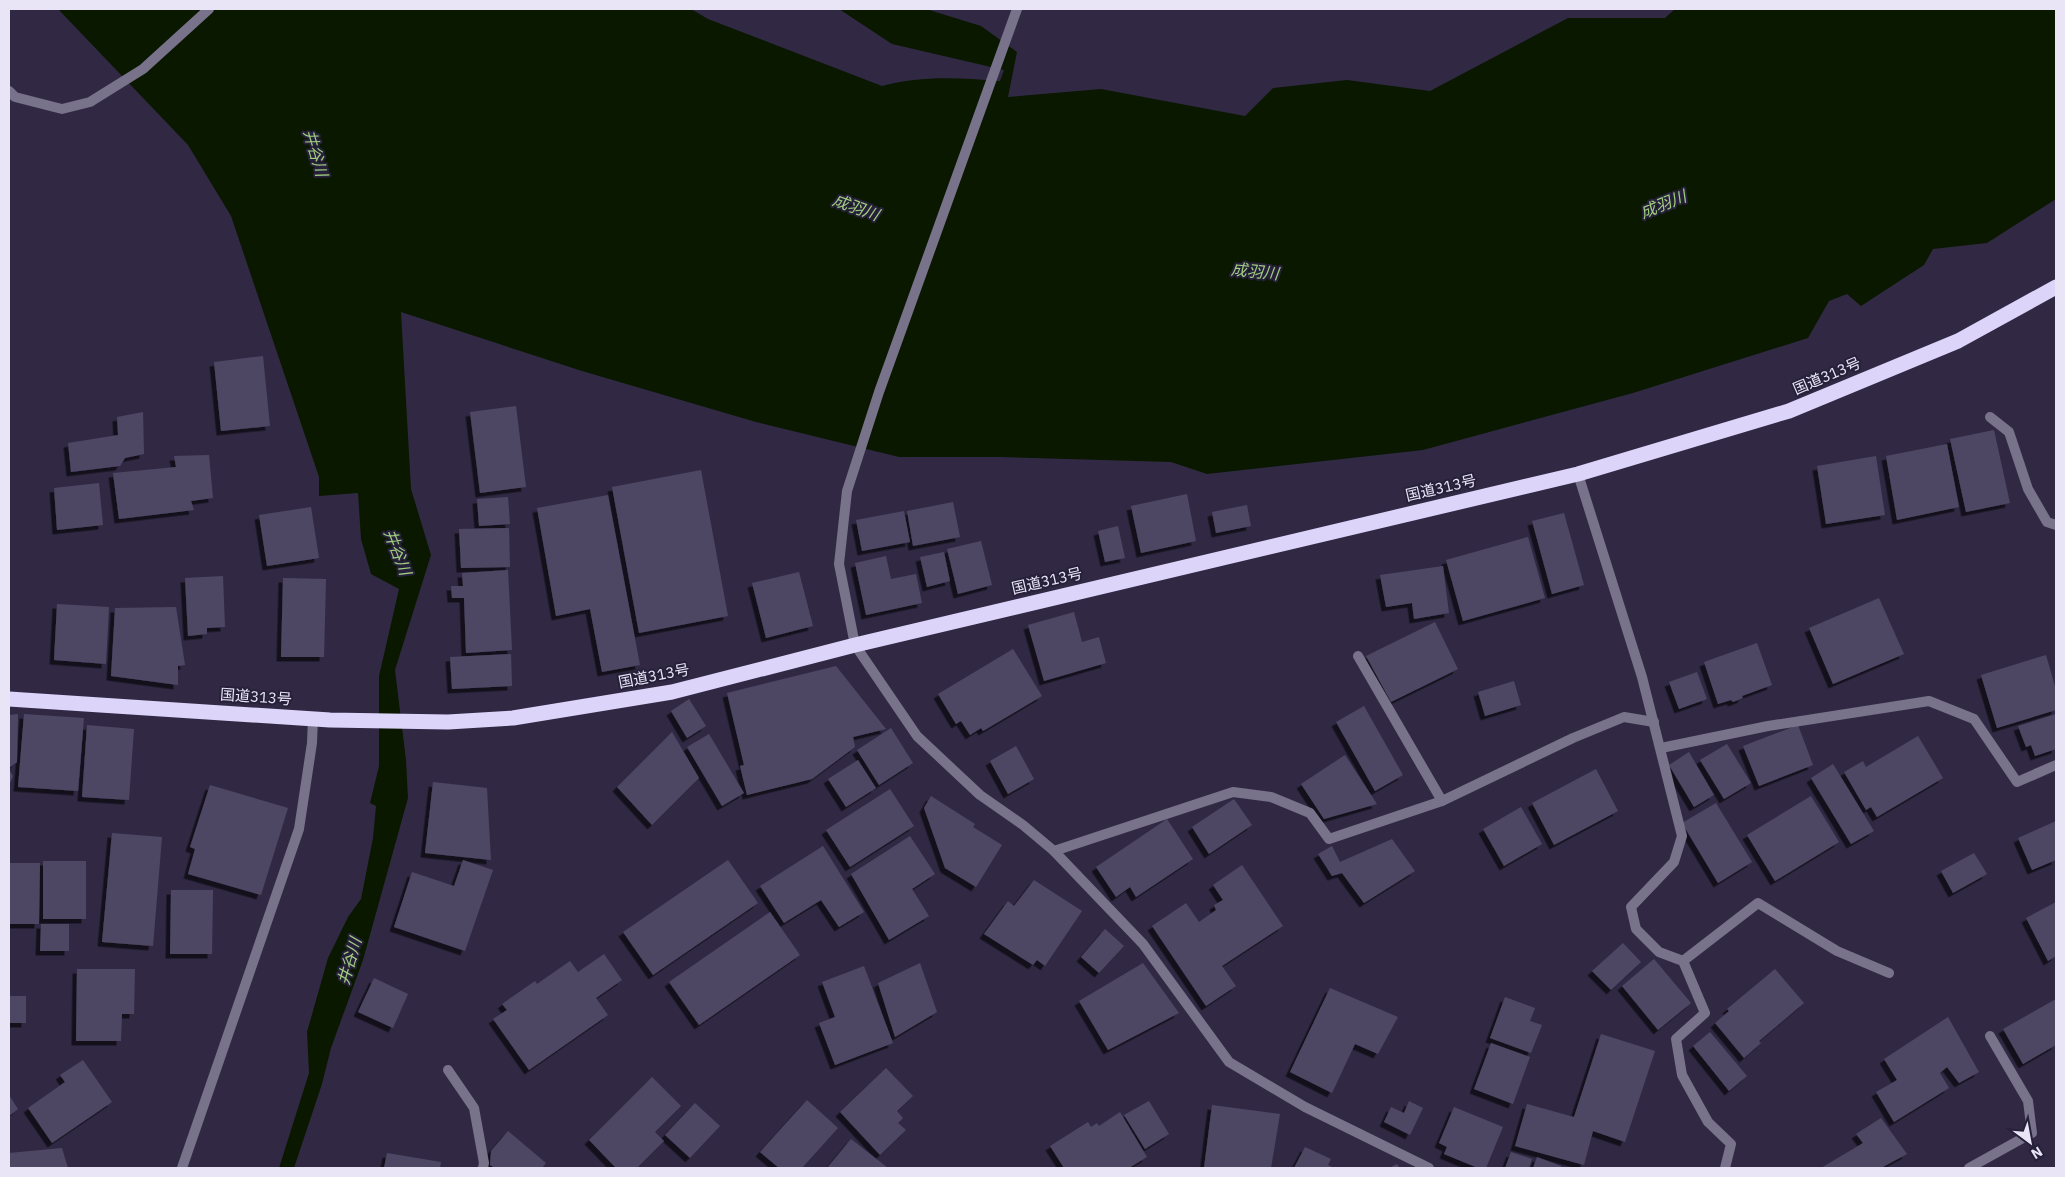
<svg xmlns="http://www.w3.org/2000/svg" width="2065" height="1177" font-family="'IBM Plex Sans','Noto Sans JP',sans-serif">
	<style>
		.water { fill: #0a1800 }
		.building { fill: #4e4764; filter: url(#shadow) }
		.lines { fill: none; stroke-linecap: round; stroke-linejoin: round }
		.street { stroke: #78728b; stroke-width: 10 }
		.highway { stroke: #ddd4fa; stroke-width: 15 }
		.labels { text-anchor: middle; stroke-width: 4; stroke-linejoin: round; paint-order: stroke }
		.street-label { font-size: 15px; fill: #e9e5f7; stroke: #27203a }
		.water-label { font-size: 16px; font-style: italic; fill: #a1cf80; stroke: #27203a }
	</style>
	<defs>
		<filter id="shadow"><feDropShadow dx="-4.5" dy="4.5" stdDeviation="0" flood-color="#0009"/></filter>
	</defs>
	<rect width="100%" height="100%" fill="#312944"/>
	<path class="water" d="M 58,9 L 691,9 L 708,19 L 882,86 C 923,75 958,78 1000,81 L 1004,70 L 892,44 L 839,9 L 926,9 L 981,26 L 1017,52 L 1008,97 L 1101,89 L 1245,116 L 1273,88 L 1347,80 L 1430,91 L 1568,18 L 1665,18 L 1675,9 L 2056,9 L 2056,199 L 1987,243 L 1933,249 L 1924,265 L 1861,306 L 1847,294 L 1829,301 L 1808,338 L 1633,393 L 1423,450 L 1207,474 L 1171,462 L 1000,457 L 899,457 L 756,422 L 582,371 L 401,312 L 411,489 L 431,555 L 395,670 L 406,760 L 408,798 L 363,960 L 331,1048 L 322,1084 L 294,1168 L 279,1168 L 309,1073 L 307,1032 L 328,958 L 348,917 L 361,899 L 373,838 L 376,806 L 370,803 L 379,766 L 379,676 L 399,589 L 371,574 L 361,539 L 358,493 L 319,496 L 319,477 L 231,216 L 188,145 Z"/>
	<g class="building">
		<path d="M 263,356 L 270,426 L 221,431 L 214,362 Z"/>
		<path d="M 516,406 L 526,487 L 480,493 L 470,412 Z"/>
		<path d="M 143,412 L 144,454 L 125,458 L 120,466 L 71,472 L 68,443 L 118,435 L 117,417 Z"/>
		<path d="M 1994,430 L 2010,503 L 1966,512 L 1950,439 Z"/>
		<path d="M 1947,444 L 1959,507 L 1897,520 L 1886,456 Z"/>
		<path d="M 209,455 L 213,498 L 191,501 L 194,510 L 119,519 L 113,473 L 176,467 L 174,456 Z"/>
		<path d="M 1876,456 L 1885,515 L 1826,524 L 1817,466 Z"/>
		<path d="M 701,470 L 728,616 L 639,633 L 612,487 Z"/>
		<path d="M 99,483 L 103,525 L 57,530 L 54,488 Z"/>
		<path d="M 1187,494 L 1196,541 L 1141,553 L 1131,506 Z"/>
		<path d="M 608,495 L 640,665 L 602,672 L 590,609 L 556,616 L 537,508 Z"/>
		<path d="M 508,497 L 510,524 L 479,526 L 477,499 Z"/>
		<path d="M 953,502 L 960,537 L 913,546 L 907,511 Z"/>
		<path d="M 1247,505 L 1251,526 L 1216,533 L 1212,512 Z"/>
		<path d="M 311,507 L 319,558 L 267,566 L 259,515 Z"/>
		<path d="M 904,511 L 910,542 L 862,551 L 856,520 Z"/>
		<path d="M 1564,513 L 1584,585 L 1552,594 L 1532,521 Z"/>
		<path d="M 1118,526 L 1125,558 L 1105,562 L 1098,531 Z"/>
		<path d="M 509,528 L 510,567 L 461,568 L 459,529 Z"/>
		<path d="M 1528,537 L 1545,598 L 1463,621 L 1446,560 Z"/>
		<path d="M 981,541 L 992,585 L 958,594 L 947,549 Z"/>
		<path d="M 944,552 L 950,581 L 927,587 L 920,557 Z"/>
		<path d="M 886,556 L 891,579 L 916,574 L 922,603 L 866,615 L 855,563 Z"/>
		<path d="M 1443,566 L 1449,613 L 1414,619 L 1412,603 L 1386,607 L 1380,575 Z"/>
		<path d="M 508,570 L 512,650 L 466,653 L 464,598 L 452,598 L 451,586 L 463,586 L 462,573 Z"/>
		<path d="M 799,572 L 813,626 L 766,638 L 752,583 Z"/>
		<path d="M 223,576 L 225,627 L 207,628 L 207,634 L 188,636 L 185,578 Z"/>
		<path d="M 283,578 L 326,579 L 324,657 L 281,657 Z"/>
		<path d="M 1879,598 L 1904,654 L 1833,684 L 1809,628 Z"/>
		<path d="M 57,604 L 109,607 L 106,664 L 54,660 Z"/>
		<path d="M 176,607 L 185,665 L 178,666 L 178,685 L 111,676 L 115,608 Z"/>
		<path d="M 1074,612 L 1082,642 L 1099,637 L 1106,663 L 1044,681 L 1028,625 Z"/>
		<path d="M 1435,622 L 1458,669 L 1391,702 L 1366,656 Z"/>
		<path d="M 1757,643 L 1772,685 L 1742,696 L 1743,698 L 1733,702 L 1731,700 L 1718,704 L 1704,662 Z"/>
		<path d="M 1013,649 L 1042,696 L 983,731 L 981,728 L 970,735 L 961,721 L 956,724 L 938,694 Z"/>
		<path d="M 511,654 L 512,686 L 452,689 L 450,657 Z"/>
		<path d="M 2046,655 L 2056,690 L 2056,710 L 1997,728 L 1981,675 Z"/>
		<path d="M 836,666 L 886,729 L 853,737 L 855,747 L 812,779 L 747,795 L 740,766 L 744,765 L 727,693 Z"/>
		<path d="M 1697,672 L 1707,699 L 1679,709 L 1669,682 Z"/>
		<path d="M 1514,681 L 1521,705 L 1485,716 L 1478,692 Z"/>
		<path d="M 689,699 L 706,726 L 687,738 L 671,711 Z"/>
		<path d="M 1364,706 L 1403,775 L 1375,791 L 1336,722 Z"/>
		<path d="M 18,714 L 17,762 L 9,768 L 9,715 Z"/>
		<path d="M 24,714 L 84,718 L 78,791 L 18,787 Z"/>
		<path d="M 2056,714 L 2056,749 L 2035,756 L 2031,745 L 2026,747 L 2018,726 Z"/>
		<path d="M 87,725 L 134,729 L 129,800 L 82,797 Z"/>
		<path d="M 1798,725 L 1813,765 L 1759,786 L 1743,746 Z"/>
		<path d="M 891,728 L 913,763 L 879,785 L 857,750 Z"/>
		<path d="M 672,732 L 699,778 L 652,825 L 617,787 Z"/>
		<path d="M 709,734 L 744,793 L 722,806 L 687,747 Z"/>
		<path d="M 1918,736 L 1943,778 L 1877,817 L 1871,807 L 1866,810 L 1844,772 L 1863,761 L 1866,767 Z"/>
		<path d="M 1727,744 L 1751,783 L 1724,799 L 1700,760 Z"/>
		<path d="M 1016,746 L 1034,779 L 1008,794 L 990,761 Z"/>
		<path d="M 1689,752 L 1714,795 L 1694,807 L 1669,765 Z"/>
		<path d="M 1345,755 L 1377,804 L 1324,819 L 1301,784 Z"/>
		<path d="M 858,760 L 876,788 L 846,807 L 828,779 Z"/>
		<path d="M 1833,764 L 1874,831 L 1851,844 L 1811,778 Z"/>
		<path d="M 1596,769 L 1618,811 L 1554,845 L 1532,803 Z"/>
		<path d="M 9,770 L 13,776 L 9,785 Z"/>
		<path d="M 433,782 L 487,788 L 491,860 L 425,853 Z"/>
		<path d="M 210,785 L 288,808 L 261,895 L 188,874 L 195,849 L 190,847 Z"/>
		<path d="M 890,789 L 914,826 L 850,867 L 826,830 Z"/>
		<path d="M 931,796 L 975,824 L 973,827 L 1002,845 L 976,887 L 945,868 L 924,808 Z"/>
		<path d="M 1811,796 L 1839,842 L 1775,881 L 1747,835 Z"/>
		<path d="M 1234,799 L 1252,825 L 1209,854 L 1192,827 Z"/>
		<path d="M 1716,803 L 1752,862 L 1718,883 L 1682,823 Z"/>
		<path d="M 1521,807 L 1542,844 L 1504,866 L 1483,829 Z"/>
		<path d="M 1167,819 L 1193,859 L 1136,897 L 1130,887 L 1116,897 L 1096,867 Z"/>
		<path d="M 2056,821 L 2056,860 L 2032,870 L 2018,838 Z"/>
		<path d="M 112,833 L 162,837 L 153,946 L 102,942 Z"/>
		<path d="M 910,836 L 935,874 L 912,889 L 929,916 L 889,940 L 851,874 Z"/>
		<path d="M 1392,839 L 1415,871 L 1364,903 L 1342,873 L 1332,876 L 1318,854 L 1332,846 L 1340,862 Z"/>
		<path d="M 823,846 L 864,912 L 839,927 L 821,900 L 784,923 L 760,886 Z"/>
		<path d="M 1974,853 L 1987,874 L 1953,893 L 1941,871 Z"/>
		<path d="M 463,860 L 493,870 L 465,951 L 394,927 L 412,872 L 454,886 Z"/>
		<path d="M 728,860 L 758,903 L 653,975 L 623,932 Z"/>
		<rect x="43" y="861" width="43" height="58"/>
		<path d="M 9,863 L 40,863 L 39,924 L 9,924 Z"/>
		<path d="M 1242,865 L 1283,926 L 1222,966 L 1236,986 L 1206,1006 L 1152,926 L 1186,903 L 1199,922 L 1216,910 L 1214,905 L 1223,900 L 1213,885 Z"/>
		<path d="M 1034,880 L 1082,911 L 1045,966 L 1037,960 L 1033,965 L 984,934 L 1008,901 L 1014,906 Z"/>
		<path d="M 171,890 L 213,890 L 212,954 L 170,954 Z"/>
		<path d="M 2056,902 L 2056,956 L 2048,961 L 2026,918 Z"/>
		<path d="M 770,912 L 800,955 L 699,1025 L 669,982 Z"/>
		<path d="M 41,924 L 69,924 L 69,951 L 40,951 Z"/>
		<path d="M 1105,929 L 1124,946 L 1099,973 L 1081,957 Z"/>
		<path d="M 1623,943 L 1641,962 L 1611,990 L 1592,971 Z"/>
		<path d="M 604,954 L 622,980 L 596,998 L 608,1015 L 529,1070 L 493,1019 L 507,1010 L 502,1004 L 535,981 L 537,984 L 570,961 L 578,972 Z"/>
		<path d="M 1654,959 L 1691,1003 L 1658,1030 L 1622,986 Z"/>
		<path d="M 920,963 L 937,1012 L 895,1037 L 878,983 Z"/>
		<path d="M 1143,963 L 1179,1013 L 1108,1050 L 1079,1001 Z"/>
		<path d="M 864,966 L 893,1043 L 835,1065 L 819,1023 L 835,1017 L 822,982 Z"/>
		<path d="M 77,969 L 135,969 L 134,1014 L 122,1014 L 121,1041 L 76,1041 Z"/>
		<path d="M 1775,969 L 1804,1003 L 1759,1041 L 1761,1043 L 1744,1058 L 1715,1023 L 1729,1011 L 1727,1009 Z"/>
		<path d="M 374,978 L 408,994 L 393,1028 L 358,1012 Z"/>
		<path d="M 1330,988 L 1398,1017 L 1378,1054 L 1355,1044 L 1332,1093 L 1290,1072 Z"/>
		<rect x="9" y="996" width="17" height="27"/>
		<path d="M 1505,997 L 1535,1008 L 1530,1021 L 1542,1025 L 1531,1053 L 1490,1038 Z"/>
		<path d="M 2056,999 L 2056,1045 L 2023,1064 L 2003,1029 Z"/>
		<path d="M 1948,1017 L 1979,1072 L 1959,1083 L 1947,1067 L 1940,1073 L 1949,1088 L 1894,1122 L 1876,1092 L 1897,1080 L 1884,1059 Z"/>
		<path d="M 1710,1032 L 1747,1076 L 1729,1091 L 1693,1046 Z"/>
		<path d="M 1601,1034 L 1655,1051 L 1625,1142 L 1593,1131 L 1584,1165 L 1515,1146 L 1527,1104 L 1574,1117 Z"/>
		<path d="M 1491,1043 L 1530,1057 L 1513,1104 L 1474,1089 Z"/>
		<path d="M 83,1060 L 112,1102 L 52,1143 L 28,1108 L 65,1082 L 60,1075 Z"/>
		<path d="M 886,1068 L 913,1096 L 897,1111 L 903,1118 L 898,1123 L 906,1130 L 880,1155 L 840,1112 Z"/>
		<path d="M 652,1077 L 681,1106 L 655,1132 L 664,1141 L 637,1168 L 616,1168 L 589,1140 Z"/>
		<path d="M 9,1095 L 18,1109 L 9,1116 Z"/>
		<path d="M 807,1100 L 838,1128 L 802,1168 L 779,1168 L 760,1152 Z"/>
		<path d="M 1149,1101 L 1169,1134 L 1145,1149 L 1124,1115 Z"/>
		<path d="M 1409,1101 L 1423,1108 L 1410,1135 L 1384,1122 L 1391,1107 L 1404,1113 Z"/>
		<path d="M 695,1103 L 720,1126 L 690,1158 L 665,1135 Z"/>
		<path d="M 1212,1105 L 1280,1114 L 1271,1168 L 1204,1168 Z"/>
		<path d="M 1454,1107 L 1503,1127 L 1486,1168 L 1478,1168 L 1444,1154 L 1447,1147 L 1439,1143 Z"/>
		<path d="M 1120,1112 L 1147,1157 L 1129,1168 L 1064,1168 L 1050,1146 L 1088,1122 L 1091,1127 L 1097,1123 L 1099,1126 Z"/>
		<path d="M 1881,1118 L 1907,1154 L 1881,1168 L 1821,1168 L 1863,1143 L 1856,1134 Z"/>
		<path d="M 508,1131 L 546,1163 L 542,1168 L 495,1168 L 490,1165 L 491,1151 Z"/>
		<path d="M 851,1139 L 888,1168 L 827,1168 Z"/>
		<path d="M 1305,1147 L 1331,1159 L 1328,1165 L 1334,1168 L 1294,1168 Z"/>
		<path d="M 62,1148 L 68,1168 L 9,1168 L 9,1153 Z"/>
		<path d="M 1511,1152 L 1532,1159 L 1529,1168 L 1505,1168 Z"/>
		<path d="M 387,1153 L 441,1162 L 440,1168 L 384,1168 Z"/>
		<path d="M 1537,1157 L 1561,1166 L 1561,1168 L 1533,1168 Z"/>
		<path d="M 1397,1164 L 1400,1168 L 1389,1168 Z"/>
	</g>
	<g class="lines">
		<g class="street">
			<path d="M 1017,9 L 879,392 L 847,491 L 839,564 L 855,645 L 917,736 L 980,795 L 1023,825 L 1054,851 L 1143,944 L 1229,1062 L 1305,1107 L 1429,1168"/>
			<path d="M 9,91 L 15,97 L 62,109 L 90,102 L 143,69 L 209,9"/>
			<path d="M 1990,417 L 2009,432 L 2028,489 L 2047,522 L 2056,525"/>
			<path d="M 1578,474 L 1642,677 L 1682,836 L 1674,862 L 1631,907 L 1636,929 L 1659,952 L 1683,961"/>
			<path d="M 1358,656 L 1442,801"/>
			<path d="M 1661,748 L 1768,726 L 1929,701 L 1974,719 L 2017,782 L 2056,765"/>
			<path d="M 1054,851 L 1233,792 L 1271,797 L 1310,813 L 1329,839 L 1442,801 L 1573,738 L 1624,717 L 1654,722"/>
			<path d="M 448,1070 L 474,1108 L 484,1163 L 483,1168"/>
			<path d="M 182,1168 L 299,829 L 312,743 L 313,718"/>
			<path d="M 1725,1168 L 1731,1144 L 1708,1122 L 1682,1075 L 1676,1039 L 1705,1013 L 1683,961 L 1758,903 L 1837,951 L 1889,973"/>
			<path d="M 1969,1168 L 2032,1133 L 2028,1101 L 1990,1036"/>
		</g>
		<path class="highway" d="M 9,699 L 330,720 L 448,722 L 513,718 L 672,692 L 855,645 L 1578,474 L 1789,411 L 1958,341 L 2056,287"/>
	</g>
	<g class="labels">
		<g class="street-label">
			<text transform="translate(1827 376) rotate(-23)" y="5">国道313号</text>
			<text transform="translate(1441 488) rotate(-13)" y="5">国道313号</text>
			<text transform="translate(1047 581) rotate(-13)" y="5">国道313号</text>
			<text transform="translate(654 676) rotate(-11)" y="5">国道313号</text>
			<text transform="translate(256 697) rotate(4)" y="5">国道313号</text>
		</g>
		<g class="water-label">
			<text transform="translate(316 153) rotate(74)" y="6">井谷川</text>
			<text transform="translate(1663 204) rotate(-22)" y="6">成羽川</text>
			<text transform="translate(856 207) rotate(20)" y="6">成羽川</text>
			<text transform="translate(1255 271) rotate(6)" y="6">成羽川</text>
			<text transform="translate(398 552) rotate(69)" y="6">井谷川</text>
			<text transform="translate(349 961) rotate(-74)" y="6">井谷川</text>
		</g>
	</g>
	<rect width="2065" height="1177" fill="none" stroke="#e9e5f7" stroke-width="20"/>
	<g transform="translate(2030 1142) rotate(148)" stroke="#27203a" stroke-width="4" paint-order="stroke">
	<path d="M0-4L9 19L0 12L-9 19Z" fill="#e9e5f7"/>
	<text y="-8" font-size="14" font-weight="bold" text-anchor="middle" fill="#e9e5f7">N</text>
	</g>
</svg>
